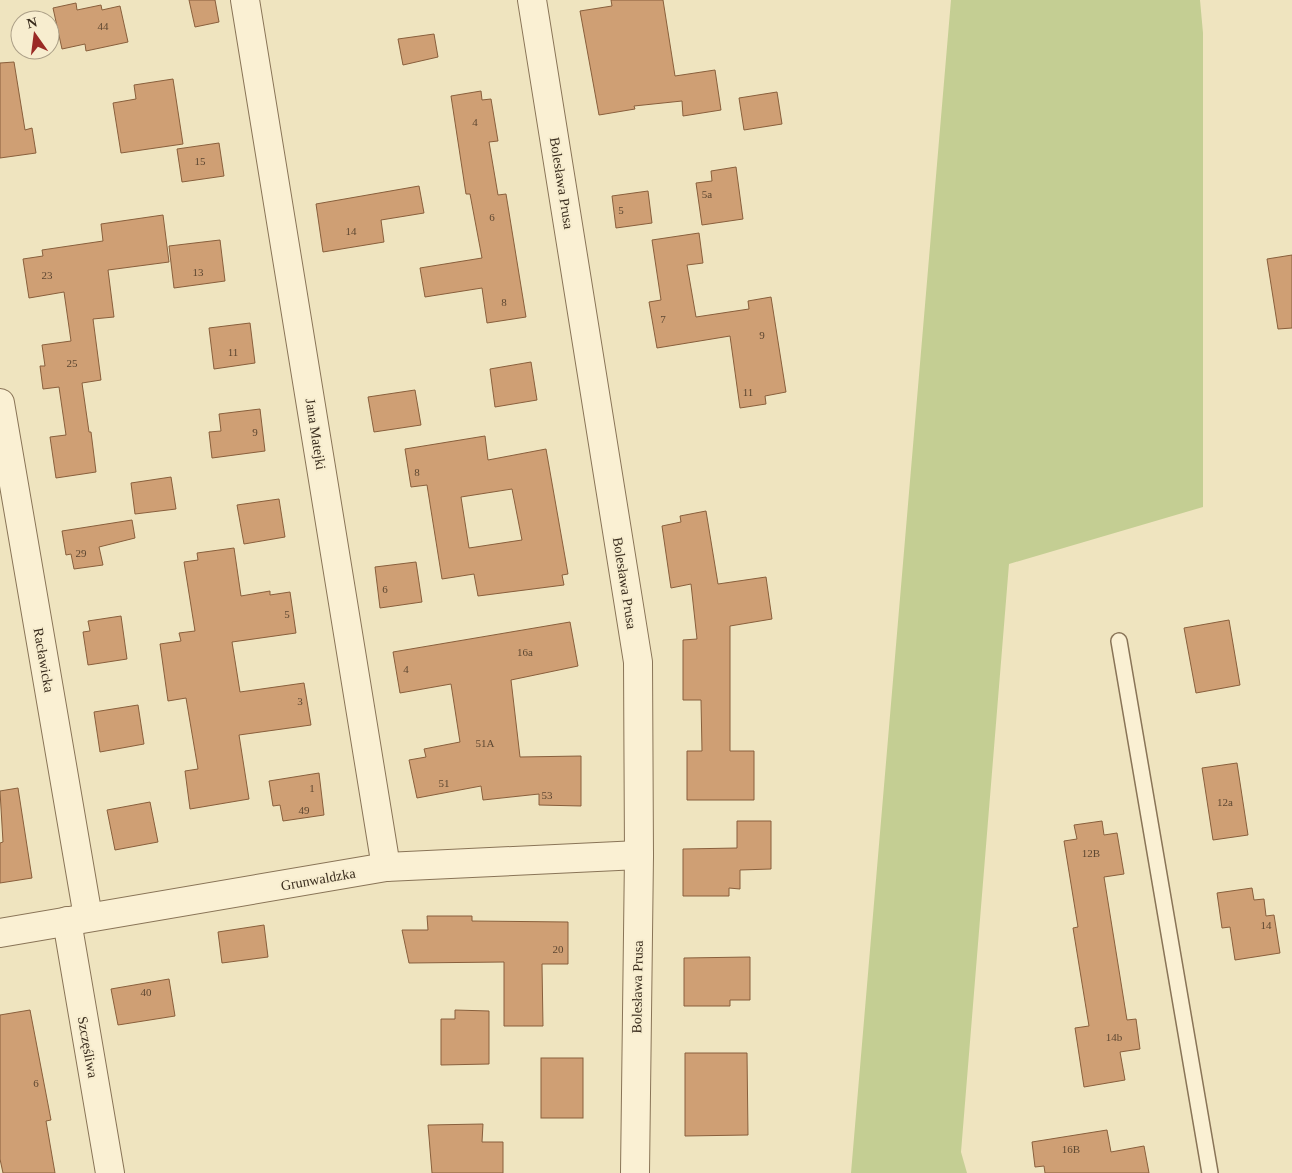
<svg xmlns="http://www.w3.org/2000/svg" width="1292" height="1173" font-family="Georgia,serif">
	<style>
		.green { fill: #c4ce93 }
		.building { fill: #cf9f74; stroke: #895f3c; fill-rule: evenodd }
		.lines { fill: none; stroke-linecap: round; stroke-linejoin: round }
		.lane-casing { stroke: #897457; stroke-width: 18 }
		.street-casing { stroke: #897457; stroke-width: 30 }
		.lane { stroke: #faf0d3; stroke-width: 15 }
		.street { stroke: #faf0d3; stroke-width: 28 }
		.labels { text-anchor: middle; stroke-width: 4; stroke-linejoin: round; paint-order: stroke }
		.number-label { font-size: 11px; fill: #5e4832 }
		.street-label { font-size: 14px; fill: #382b1c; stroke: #f7edcf }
	</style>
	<rect width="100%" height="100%" fill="#efe4bf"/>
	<path class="green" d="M 951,0 L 1200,0 L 1203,33 L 1203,507 L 1009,564 L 961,1152 L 967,1173 L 851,1173 Z"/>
	<g class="building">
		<path d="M 189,0 L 215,0 L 219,22 L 195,27 Z"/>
		<path d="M 611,0 L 663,0 L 675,76 L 715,70 L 721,110 L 683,116 L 682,101 L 634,106 L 635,109 L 599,115 L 580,11 L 612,6 Z"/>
		<path d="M 76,3 L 77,10 L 101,5 L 102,10 L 120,6 L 128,42 L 86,51 L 85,44 L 62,49 L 53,8 Z"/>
		<path d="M 434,34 L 438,57 L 403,65 L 398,39 Z"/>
		<path d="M 14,62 L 25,130 L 32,128 L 36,153 L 0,158 L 0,63 Z"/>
		<path d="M 173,79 L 183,144 L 121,153 L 113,103 L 136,99 L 134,85 Z"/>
		<path d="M 481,91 L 482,100 L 491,99 L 498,141 L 489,142 L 498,195 L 506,194 L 526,317 L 487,323 L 482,288 L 425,297 L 420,268 L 482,258 L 470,194 L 466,194 L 451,96 Z"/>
		<path d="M 777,92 L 782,124 L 744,130 L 739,98 Z"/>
		<path d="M 219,143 L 224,176 L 182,182 L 177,149 Z"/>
		<path d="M 736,167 L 743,219 L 702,225 L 696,183 L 712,181 L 711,171 Z"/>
		<path d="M 419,186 L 424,213 L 381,220 L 384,242 L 323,252 L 316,204 Z"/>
		<path d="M 648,191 L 652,223 L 616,228 L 612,196 Z"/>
		<path d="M 163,215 L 169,262 L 108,270 L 114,317 L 93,319 L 101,380 L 82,383 L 89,432 L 91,432 L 96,472 L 56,478 L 50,437 L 66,435 L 59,387 L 43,389 L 40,366 L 45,366 L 42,345 L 71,341 L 64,292 L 29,298 L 23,259 L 43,256 L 42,250 L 103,241 L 101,224 Z"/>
		<path d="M 699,233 L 703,263 L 687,265 L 696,317 L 749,309 L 748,301 L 771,297 L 786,392 L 765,396 L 766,404 L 740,408 L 730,336 L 657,348 L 649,302 L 661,300 L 652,240 Z"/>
		<path d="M 220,240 L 225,281 L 174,288 L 169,246 Z"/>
		<path d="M 1292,255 L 1292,328 L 1278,329 L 1267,259 Z"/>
		<path d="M 250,323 L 255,363 L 214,369 L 209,328 Z"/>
		<path d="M 531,362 L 537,400 L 495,407 L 490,369 Z"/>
		<path d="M 415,390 L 421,425 L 374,432 L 368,397 Z"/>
		<path d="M 260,409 L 265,451 L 212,458 L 209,432 L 221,431 L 219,414 Z"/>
		<path d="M 485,436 L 488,460 L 546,449 L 568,574 L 562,575 L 564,585 L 478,596 L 474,574 L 442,579 L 427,485 L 411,487 L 405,449 ZM 512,489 L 522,540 L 469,548 L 461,497 Z"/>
		<path d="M 171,477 L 176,509 L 135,514 L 131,483 Z"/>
		<path d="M 279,499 L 285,537 L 244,544 L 237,505 Z"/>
		<path d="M 706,511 L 718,584 L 766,577 L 772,619 L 730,626 L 730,751 L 754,751 L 754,800 L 687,800 L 687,751 L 702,751 L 701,700 L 683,700 L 683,640 L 697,639 L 691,584 L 671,588 L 662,526 L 681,522 L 680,516 Z"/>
		<path d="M 132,520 L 135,538 L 99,547 L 103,565 L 74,569 L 71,554 L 66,555 L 62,531 Z"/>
		<path d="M 234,548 L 241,596 L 270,591 L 270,595 L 290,592 L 296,633 L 232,642 L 240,692 L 304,683 L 311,725 L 239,735 L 249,799 L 190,809 L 185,771 L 198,769 L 186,698 L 168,701 L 160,644 L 181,641 L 179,633 L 195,631 L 184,562 L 198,560 L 197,553 Z"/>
		<path d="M 416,562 L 422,602 L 380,608 L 375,567 Z"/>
		<path d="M 121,616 L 127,659 L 88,665 L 83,632 L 90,631 L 88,621 Z"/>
		<path d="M 1229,620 L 1240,685 L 1196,693 L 1184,628 Z"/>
		<path d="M 570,622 L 578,666 L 511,680 L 520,757 L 581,756 L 581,806 L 539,805 L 539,794 L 483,800 L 481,786 L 417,798 L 409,760 L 426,757 L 424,749 L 460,742 L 451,684 L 400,693 L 393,652 Z"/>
		<path d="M 138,705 L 144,744 L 100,752 L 94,712 Z"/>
		<path d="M 1237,763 L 1248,835 L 1213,840 L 1202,768 Z"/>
		<path d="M 319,773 L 324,815 L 283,821 L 280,805 L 273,806 L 269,781 Z"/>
		<path d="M 18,788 L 32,878 L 0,883 L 0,843 L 3,842 L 0,791 Z"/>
		<path d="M 150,802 L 158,842 L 115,850 L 107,810 Z"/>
		<path d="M 737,821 L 771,821 L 771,869 L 740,870 L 740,889 L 729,888 L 729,896 L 683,896 L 683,849 L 737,848 Z"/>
		<path d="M 1102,821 L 1104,835 L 1117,833 L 1124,874 L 1104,877 L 1127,1020 L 1136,1019 L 1140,1049 L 1120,1052 L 1125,1080 L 1084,1087 L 1075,1028 L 1089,1026 L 1073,928 L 1078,927 L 1064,841 L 1077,839 L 1074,825 Z"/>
		<path d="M 1252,888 L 1254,900 L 1264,899 L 1266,916 L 1274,915 L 1280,953 L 1235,960 L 1230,927 L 1222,928 L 1217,893 Z"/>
		<path d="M 427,916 L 472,916 L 472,921 L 568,922 L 568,964 L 542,964 L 543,1026 L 504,1026 L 504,962 L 409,963 L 402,930 L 428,930 Z"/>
		<path d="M 264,925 L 268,957 L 222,963 L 218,932 Z"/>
		<path d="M 750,957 L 750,1000 L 730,1000 L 730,1006 L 684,1006 L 684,958 Z"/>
		<path d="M 169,979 L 175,1016 L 118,1025 L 111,989 Z"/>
		<path d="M 30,1010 L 51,1120 L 46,1121 L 55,1173 L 3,1173 L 0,1159 L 0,1015 Z"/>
		<path d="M 455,1010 L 489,1011 L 489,1064 L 441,1065 L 441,1019 L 455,1019 Z"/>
		<path d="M 685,1053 L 747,1053 L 748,1135 L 685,1136 Z"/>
		<rect x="541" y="1058" width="42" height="60"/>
		<path d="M 483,1124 L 482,1142 L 503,1142 L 503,1173 L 432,1173 L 428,1125 Z"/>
		<path d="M 1107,1130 L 1111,1152 L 1144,1146 L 1149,1173 L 1045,1173 L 1044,1166 L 1035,1167 L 1032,1142 Z"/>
	</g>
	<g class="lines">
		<defs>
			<path id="lane" d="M 1119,641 L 1210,1173"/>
			<g id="street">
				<path d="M 245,0 L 386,867"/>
				<path d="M 532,0 L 638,662 L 639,855 L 635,1173"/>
				<path d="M 0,403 L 88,917"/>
				<path d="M 67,921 L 110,1173"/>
				<path d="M 0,933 L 386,867 L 639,855"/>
			</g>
		</defs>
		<use href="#lane" class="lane-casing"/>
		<use href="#street" class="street-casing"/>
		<use href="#lane" class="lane"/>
		<use href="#street" class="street"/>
	</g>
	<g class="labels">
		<g class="number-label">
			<text x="103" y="30">44</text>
			<text x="475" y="126">4</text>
			<text x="200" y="165">15</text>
			<text x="707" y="198">5a</text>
			<text x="621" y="214">5</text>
			<text x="492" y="221">6</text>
			<text x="351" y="235">14</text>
			<text x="198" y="276">13</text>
			<text x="47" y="279">23</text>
			<text x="504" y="306">8</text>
			<text x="663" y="323">7</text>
			<text x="762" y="339">9</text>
			<text x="233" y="356">11</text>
			<text x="72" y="367">25</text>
			<text x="748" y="396">11</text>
			<text x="255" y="436">9</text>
			<text x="417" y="476">8</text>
			<text x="81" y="557">29</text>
			<text x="385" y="593">6</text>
			<text x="287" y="618">5</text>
			<text x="525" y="656">16a</text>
			<text x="406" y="673">4</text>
			<text x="300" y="705">3</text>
			<text x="485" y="747">51A</text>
			<text x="444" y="787">51</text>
			<text x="312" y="792">1</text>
			<text x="547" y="799">53</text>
			<text x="1225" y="806">12a</text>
			<text x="304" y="814">49</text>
			<text x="1091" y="857">12B</text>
			<text x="1266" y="929">14</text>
			<text x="558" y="953">20</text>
			<text x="146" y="996">40</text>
			<text x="1114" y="1041">14b</text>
			<text x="36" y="1087">6</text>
			<text x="1071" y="1153">16B</text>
		</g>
		<g class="street-label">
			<text transform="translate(562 183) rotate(81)" y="5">Bolesława Prusa</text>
			<text transform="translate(316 434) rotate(81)" y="5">Jana Matejki</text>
			<text transform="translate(625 583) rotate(81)" y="5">Bolesława Prusa</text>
			<text transform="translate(44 660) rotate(80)" y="5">Racławicka</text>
			<text transform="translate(318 879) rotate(-10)" y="5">Grunwaldzka</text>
			<text transform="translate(637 987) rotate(-89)" y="5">Bolesława Prusa</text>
			<text transform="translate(88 1047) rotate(80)" y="5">Szczęśliwa</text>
		</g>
	</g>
	<g transform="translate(35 35) rotate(346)"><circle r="24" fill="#f7edcf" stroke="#ab9f87"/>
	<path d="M0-4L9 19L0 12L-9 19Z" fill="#9a2a25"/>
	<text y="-8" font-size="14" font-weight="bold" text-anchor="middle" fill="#382b1c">N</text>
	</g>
</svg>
